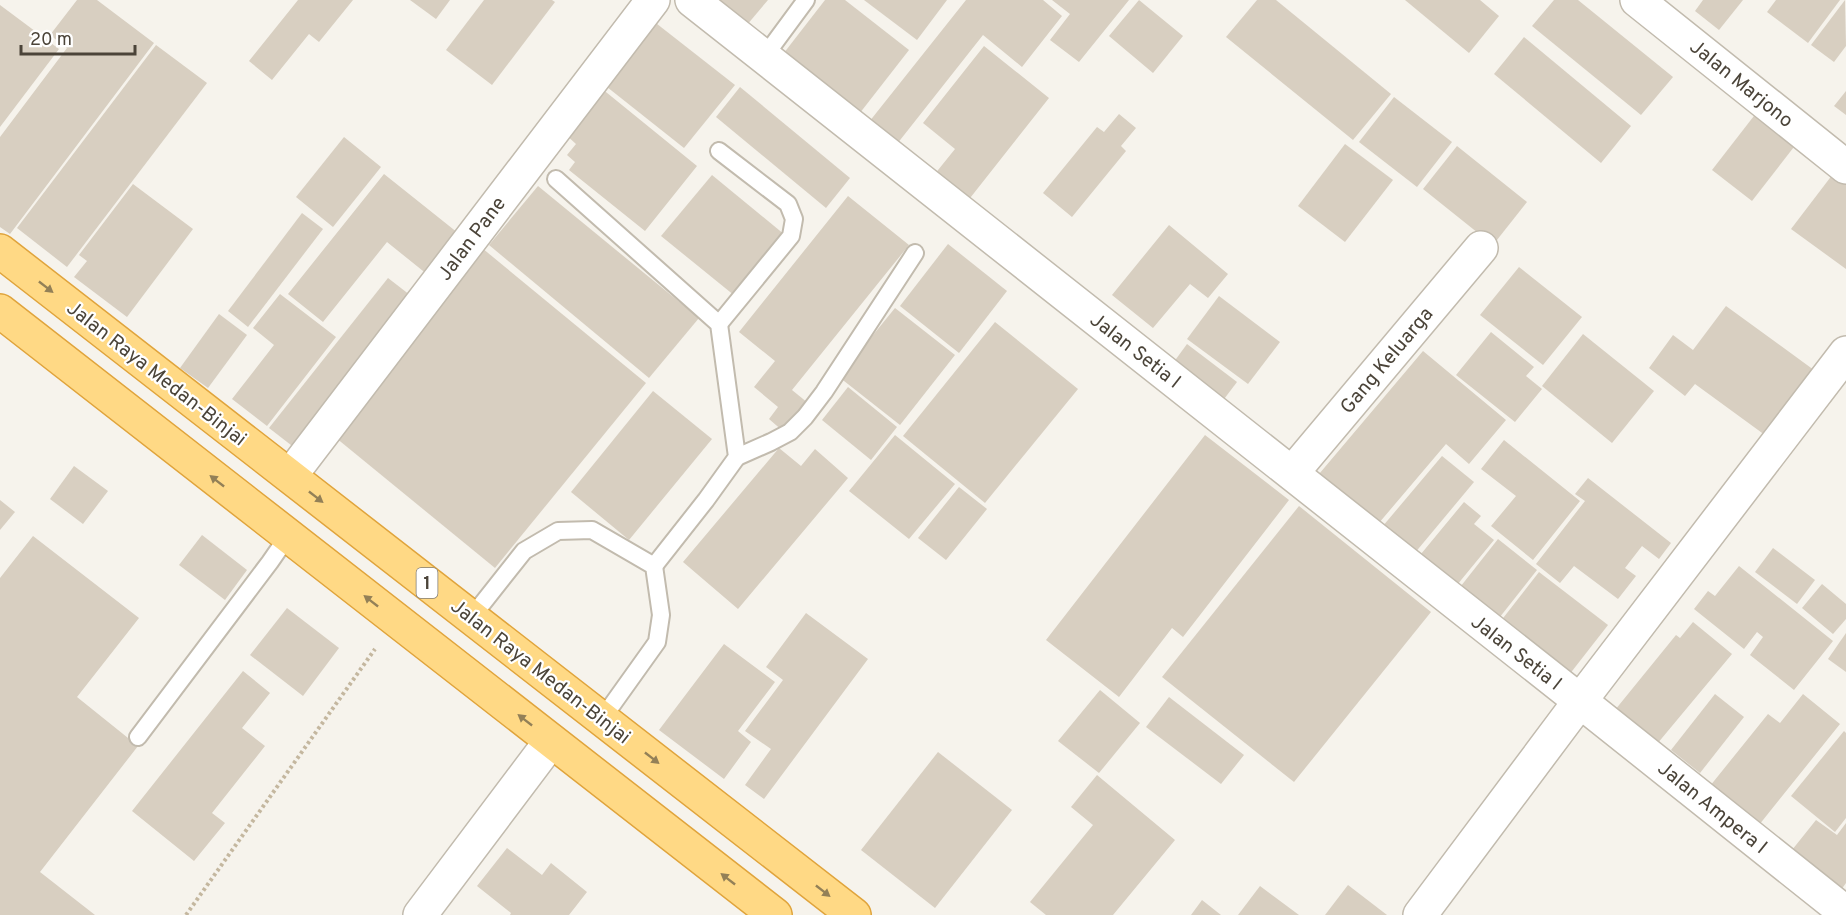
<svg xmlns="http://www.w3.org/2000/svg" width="1846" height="915" font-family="Overpass,sans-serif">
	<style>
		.building { fill: #d8cfc1 }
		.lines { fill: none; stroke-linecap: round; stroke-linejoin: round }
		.service-casing { stroke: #c2bbae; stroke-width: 20 }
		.minor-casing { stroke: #c2bbae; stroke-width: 36 }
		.trunk-casing { stroke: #e0a43c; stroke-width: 36 }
		.path { stroke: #c4b79f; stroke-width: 4; stroke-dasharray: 3 3; stroke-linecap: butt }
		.service { stroke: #fff; stroke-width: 16 }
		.minor { stroke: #fff; stroke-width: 33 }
		.trunk { stroke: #ffd985; stroke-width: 33 }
		.oneway { fill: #938057 }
		.labels { text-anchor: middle; stroke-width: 4.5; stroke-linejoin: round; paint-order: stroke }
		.shield { fill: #fff; stroke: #817c74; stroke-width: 1.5 }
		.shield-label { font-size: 18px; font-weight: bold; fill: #4b4439 }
		.street-label { font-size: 20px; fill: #4b4439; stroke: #fff }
	</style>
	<rect width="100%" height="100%" fill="#f6f3ec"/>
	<g class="building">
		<path d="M 77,0 L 97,0 L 154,43 L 10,234 L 0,227 L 0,137 L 67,48 L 50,35 Z"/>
		<path d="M 298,0 L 353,0 L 319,42 L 309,34 L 272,80 L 249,61 Z"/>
		<path d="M 410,0 L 450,0 L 436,19 Z"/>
		<path d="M 484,0 L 552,0 L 555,2 L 492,85 L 446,50 Z"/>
		<path d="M 703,0 L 768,0 L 741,32 Z"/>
		<path d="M 825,0 L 845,0 L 909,50 L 856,118 L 780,58 Z"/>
		<path d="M 864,0 L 947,0 L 917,40 Z"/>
		<path d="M 966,0 L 1043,0 L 1062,16 L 1022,67 L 983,35 L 897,144 L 869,122 Z"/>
		<path d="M 1052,0 L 1129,0 L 1079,62 L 1050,40 L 1070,14 Z"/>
		<path d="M 1139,0 L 1183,36 L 1153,73 L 1109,36 Z"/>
		<path d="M 1257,0 L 1276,0 L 1391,94 L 1353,140 L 1226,37 Z"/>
		<path d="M 1405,0 L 1480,0 L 1499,16 L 1469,53 Z"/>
		<path d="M 1554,0 L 1578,0 L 1673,77 L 1641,115 L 1532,26 Z"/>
		<path d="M 1703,0 L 1743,0 L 1719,30 L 1695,11 Z"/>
		<path d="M 1776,0 L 1840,0 L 1808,43 L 1767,12 Z"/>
		<path d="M 1845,0 L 1846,46 L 1834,62 L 1811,45 Z"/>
		<path d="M 0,5 L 59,49 L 0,127 Z"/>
		<path d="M 652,20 L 735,85 L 684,148 L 602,83 Z"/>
		<path d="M 1524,37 L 1631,126 L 1601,163 L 1494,74 Z"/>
		<path d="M 156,45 L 207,83 L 67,267 L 17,228 Z"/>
		<path d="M 984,46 L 1049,98 L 963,207 L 930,180 L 955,149 L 923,123 Z"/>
		<path d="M 740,87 L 850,178 L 826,208 L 716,117 Z"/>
		<path d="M 601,88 L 697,166 L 645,231 L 569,170 L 575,162 L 567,155 L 576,144 L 564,133 Z"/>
		<path d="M 1846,91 L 1846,115 L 1834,106 Z"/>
		<path d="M 1394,97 L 1452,142 L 1417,187 L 1359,142 Z"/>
		<path d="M 1757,112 L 1797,143 L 1752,201 L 1712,170 Z"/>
		<path d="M 1119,114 L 1136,128 L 1121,146 L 1126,151 L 1072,217 L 1043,193 L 1097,127 L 1104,132 Z"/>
		<path d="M 344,137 L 381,167 L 333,227 L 296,197 Z"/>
		<path d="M 1345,144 L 1393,180 L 1345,242 L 1298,206 Z"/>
		<path d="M 1457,146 L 1527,202 L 1493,245 L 1423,189 Z"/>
		<path d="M 1836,170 L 1846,179 L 1846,269 L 1791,229 Z"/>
		<path d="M 384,174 L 463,237 L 433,279 L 387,242 L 323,322 L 288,294 Z"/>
		<path d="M 712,175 L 785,235 L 735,296 L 661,236 Z"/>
		<path d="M 133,184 L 193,229 L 127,317 L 74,277 L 87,261 L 79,255 Z"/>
		<path d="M 538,186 L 699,318 L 649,378 L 489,245 Z"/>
		<path d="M 848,196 L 909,245 L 792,390 L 808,403 L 784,432 L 769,419 L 778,407 L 754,387 L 775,361 L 739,332 Z"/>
		<path d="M 302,213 L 323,229 L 248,327 L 228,311 Z"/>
		<path d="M 1169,225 L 1228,274 L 1208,298 L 1190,284 L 1153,328 L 1112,295 Z"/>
		<path d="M 948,244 L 1007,291 L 959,353 L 900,306 Z"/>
		<path d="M 482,248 L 646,383 L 495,568 L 330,433 Z"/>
		<path d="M 1519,267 L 1582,317 L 1543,365 L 1480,315 Z"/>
		<path d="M 388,278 L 419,302 L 300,452 L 269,428 Z"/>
		<path d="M 280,294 L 336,337 L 267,426 L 232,399 L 274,345 L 253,328 Z"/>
		<path d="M 1219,296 L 1280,342 L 1248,384 L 1187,339 Z"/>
		<path d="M 1726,306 L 1818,373 L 1769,438 L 1695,384 L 1685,396 L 1649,368 L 1673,335 L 1693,350 Z"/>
		<path d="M 895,308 L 955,355 L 900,425 L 839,377 Z"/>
		<path d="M 219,314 L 247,335 L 208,388 L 180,368 Z"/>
		<path d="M 995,322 L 1078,389 L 985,503 L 903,436 Z"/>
		<path d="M 1491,332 L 1534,367 L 1526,376 L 1542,389 L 1515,422 L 1456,375 Z"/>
		<path d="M 1583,334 L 1654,391 L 1612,443 L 1542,386 Z"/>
		<path d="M 1187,344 L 1237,382 L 1218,407 L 1168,370 Z"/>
		<path d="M 1423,351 L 1506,420 L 1469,464 L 1446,444 L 1373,530 L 1314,480 Z"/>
		<path d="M 848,387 L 897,427 L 871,460 L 822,420 Z"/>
		<path d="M 653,391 L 712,439 L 629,540 L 571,492 Z"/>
		<path d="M 895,435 L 955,484 L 909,539 L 849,491 Z"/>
		<path d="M 1205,435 L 1289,500 L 1183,637 L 1172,628 L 1119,697 L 1046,640 Z"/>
		<path d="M 1504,440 L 1580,501 L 1533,560 L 1491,526 L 1516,496 L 1481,469 Z"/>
		<path d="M 779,448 L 801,466 L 815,449 L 848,478 L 738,609 L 683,562 Z"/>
		<path d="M 1442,456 L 1474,482 L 1409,560 L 1377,533 Z"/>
		<path d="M 74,466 L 108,491 L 83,524 L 50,499 Z"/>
		<path d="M 1588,478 L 1671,543 L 1659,559 L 1642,546 L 1625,568 L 1636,576 L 1618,599 L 1574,566 L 1560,583 L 1536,564 L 1585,501 L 1575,494 Z"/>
		<path d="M 959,487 L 987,509 L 946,560 L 918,538 Z"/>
		<path d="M 0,500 L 15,512 L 0,530 Z"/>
		<path d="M 1464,502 L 1481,516 L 1474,524 L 1494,540 L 1457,585 L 1421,554 Z"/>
		<path d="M 1299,506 L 1431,612 L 1294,782 L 1162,677 Z"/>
		<path d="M 202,535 L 247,570 L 225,600 L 179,565 Z"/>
		<path d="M 33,536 L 139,618 L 77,697 L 138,746 L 40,872 L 95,915 L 0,915 L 0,578 Z"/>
		<path d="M 1498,539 L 1537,570 L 1496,622 L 1457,591 Z"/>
		<path d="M 1773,548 L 1815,580 L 1797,604 L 1755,572 Z"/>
		<path d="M 1739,566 L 1833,641 L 1794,690 L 1750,655 L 1763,637 L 1757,632 L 1744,649 L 1694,609 L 1708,591 L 1715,596 Z"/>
		<path d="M 1539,572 L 1608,625 L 1569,675 L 1500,622 Z"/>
		<path d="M 1822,584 L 1846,604 L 1846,619 L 1833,634 L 1802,608 Z"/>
		<path d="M 287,608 L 339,648 L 303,696 L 250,655 Z"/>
		<path d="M 806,613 L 868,659 L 764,799 L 745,785 L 771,749 L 745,731 L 783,680 L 766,667 Z"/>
		<path d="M 1693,622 L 1732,654 L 1657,744 L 1615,710 L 1676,635 L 1680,638 Z"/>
		<path d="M 1846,633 L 1846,672 L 1828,659 Z"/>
		<path d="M 724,644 L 775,682 L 738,731 L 751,742 L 724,779 L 659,730 Z"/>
		<path d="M 243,671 L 270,693 L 242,728 L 265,746 L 212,813 L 225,823 L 194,861 L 132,811 Z"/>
		<path d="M 1100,690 L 1140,723 L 1099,773 L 1058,741 Z"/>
		<path d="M 1715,694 L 1744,717 L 1700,773 L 1671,750 Z"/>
		<path d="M 1803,694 L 1840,724 L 1759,825 L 1710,786 L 1768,714 L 1780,723 Z"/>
		<path d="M 1169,697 L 1244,755 L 1221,784 L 1146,727 Z"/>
		<path d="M 1844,731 L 1846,733 L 1846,818 L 1835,832 L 1791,796 Z"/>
		<path d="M 938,752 L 1012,810 L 935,908 L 861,850 Z"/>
		<path d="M 1097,775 L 1175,840 L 1113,915 L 1046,915 L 1030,902 L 1093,825 L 1071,807 Z"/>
		<path d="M 1816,820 L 1837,835 L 1846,823 L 1846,883 L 1841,890 L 1792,850 Z"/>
		<path d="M 507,848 L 542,875 L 551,863 L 587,892 L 569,915 L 510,915 L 511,913 L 477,886 Z"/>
		<path d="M 1348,885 L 1387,915 L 1325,915 Z"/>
		<path d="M 1260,886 L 1299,915 L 1238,915 Z"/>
		<path d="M 1202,900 L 1221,915 L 1191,915 Z"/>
	</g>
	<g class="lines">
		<defs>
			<g id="service">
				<path d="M 764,57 L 806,0"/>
				<path d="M 556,179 L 719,324 L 737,457 L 706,500 L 654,566"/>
				<path d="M 719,324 L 791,236 L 794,219 L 788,204 L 719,151"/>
				<path d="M 737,457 L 771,442 L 790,432 L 805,417 L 824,392 L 915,253"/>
				<path d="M 471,618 L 524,551 L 558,531 L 592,530 L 654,566 L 661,615 L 657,642 L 602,719"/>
				<path d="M 138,737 L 270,562 L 288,536"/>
			</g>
			<g id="minor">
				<path d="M 692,0 L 1580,701 L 1846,913"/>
				<path d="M 1637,0 L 1846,167"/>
				<path d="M 1292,473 L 1481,248"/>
				<path d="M 290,476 L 653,0"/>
				<path d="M 420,915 L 551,741"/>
				<path d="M 1420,915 L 1580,701 L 1846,353"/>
			</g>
			<g id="trunk">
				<path d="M 0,251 L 854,915"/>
				<path d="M 0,311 L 775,915"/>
			</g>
		</defs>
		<use href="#service" class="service-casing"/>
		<use href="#minor" class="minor-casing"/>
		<use href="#trunk" class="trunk-casing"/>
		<path class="path" d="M 186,915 L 375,649"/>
		<use href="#service" class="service"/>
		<use href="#minor" class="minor"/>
		<use href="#trunk" class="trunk"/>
	</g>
	<defs><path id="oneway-solid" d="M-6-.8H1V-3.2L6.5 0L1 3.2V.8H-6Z" transform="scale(1.5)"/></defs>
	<g class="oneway">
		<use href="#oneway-solid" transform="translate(46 287) rotate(38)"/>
		<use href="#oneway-solid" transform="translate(217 481) rotate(-142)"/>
		<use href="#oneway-solid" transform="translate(316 497) rotate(38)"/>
		<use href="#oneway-solid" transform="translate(371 601) rotate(-142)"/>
		<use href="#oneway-solid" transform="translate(525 720) rotate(-142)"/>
		<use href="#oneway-solid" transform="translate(652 758) rotate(38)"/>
		<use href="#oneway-solid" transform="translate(728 879) rotate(-142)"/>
		<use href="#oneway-solid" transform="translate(823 891) rotate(38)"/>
	</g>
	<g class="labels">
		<rect class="shield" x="416.5" y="568" width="21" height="30" rx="4.5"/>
		<g class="shield-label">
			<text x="427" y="589">1</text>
		</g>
		<g class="street-label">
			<text transform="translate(1742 83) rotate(39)" y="7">Jalan Marjono</text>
			<text transform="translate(471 238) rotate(-53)" y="7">Jalan Pane</text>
			<text transform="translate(1136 350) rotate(38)" y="7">Jalan Setia I</text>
			<text transform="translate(1386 360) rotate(-50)" y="7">Gang Keluarga</text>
			<text transform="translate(157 373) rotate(38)" y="7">Jalan Raya Medan-Binjai</text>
			<text transform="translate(1517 652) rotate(38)" y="7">Jalan Setia I</text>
			<text transform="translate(541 671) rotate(38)" y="7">Jalan Raya Medan-Binjai</text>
			<text transform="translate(1713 807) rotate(39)" y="7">Jalan Ampera I</text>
		</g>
	</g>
	<path d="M21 45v9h114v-9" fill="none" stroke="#4b4439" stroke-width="3"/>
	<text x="30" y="45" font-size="18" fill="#4b4439" stroke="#ffffff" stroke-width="4.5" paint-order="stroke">20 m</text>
</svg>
